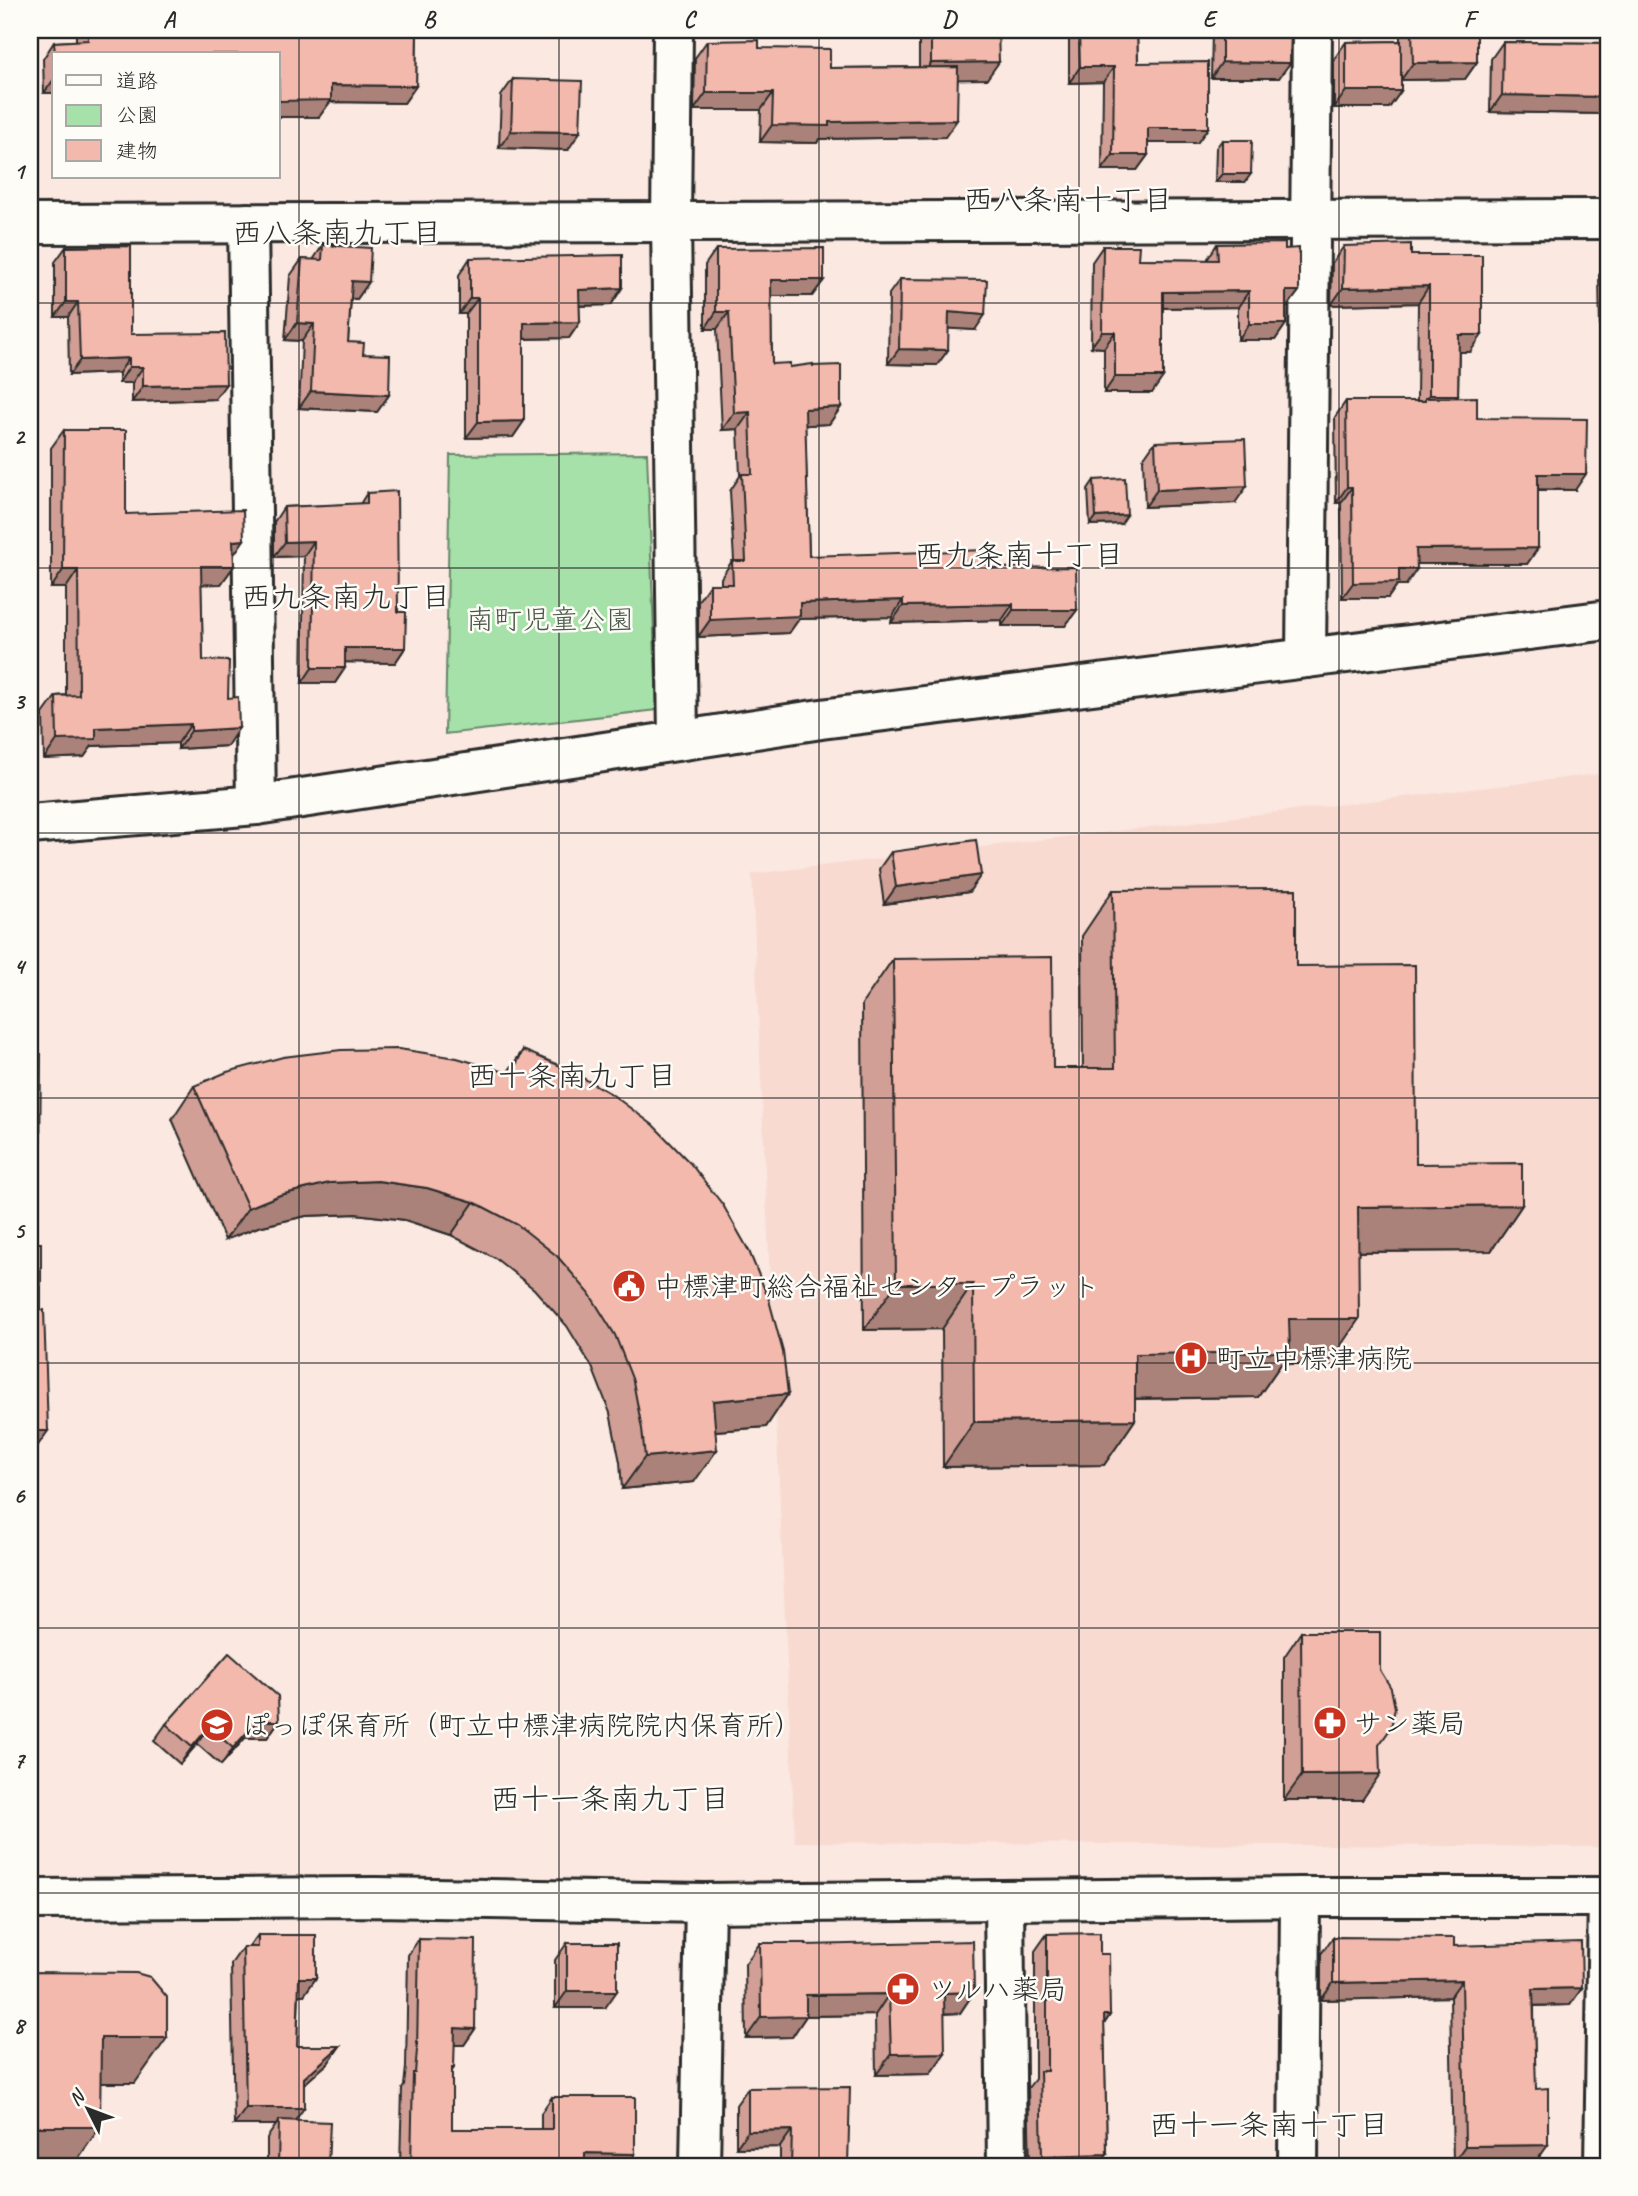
<svg xmlns="http://www.w3.org/2000/svg" width="1638" height="2196" font-family="Caveat,'Klee One',sans-serif">
	<style>
		.built { fill: #f8dad1 }
		.green { fill: #a5e1a8; stroke: #68866a; stroke-width: 2 }
		.lines { fill: none; stroke-linecap: round; stroke-linejoin: round }
		.minor-casing { stroke: #2b2b2b; stroke-width: 44 }
		.minor { stroke: #fdfcf7; stroke-width: 38 }
		.wall { fill: #d19f95; stroke: #2b2b2b; stroke-width: 2 }
		.shaded-wall { fill: #aa8279; stroke: #2b2b2b; stroke-width: 2 }
		.building { fill: #f3b9ad; stroke: #2b2b2b; stroke-width: 2 }
		.grid { fill: none; stroke: #2b2b2b; stroke-width: 2; stroke-opacity: 0.55 }
		.labels { text-anchor: middle; stroke-width: 5; stroke-linejoin: round; paint-order: stroke }
		.park-label { font-size: 28px; fill: #4a584a; stroke: #fdfcf7 }
		.poi-label { font-size: 28px; fill: #2b2b2b; stroke: #fdfcf7; text-anchor: start }
		.neighbourhood-label { font-size: 30px; fill: #2b2b2b; stroke: #fdfcf7 }
		.neatline { fill: none; stroke: #2b2b2b; stroke-width: 2.5 }
		.grid-label { font-size: 23px; text-anchor: middle; font-weight: bold; fill: #2b2b2b }
	</style>
	<rect width="100%" height="100%" fill="#fae8e1"/>
	<filter id="ink" filterUnits="userSpaceOnUse"><feTurbulence type="fractalNoise" baseFrequency=".0143" numOctaves="2"/><feDisplacementMap in="SourceGraphic" scale="14" xChannelSelector="R" yChannelSelector="G"/><feConvolveMatrix kernelMatrix="1 2 1 2 8 2 1 2 1" color-interpolation-filters="sRGB"/></filter>
	<g filter="url(#ink)">
		<path class="built" d="M 1608,773 L 1608,1847 L 795,1842 L 752,874 Z"/>
		<path class="green" d="M 647,453 L 657,710 L 445,734 L 450,455 Z"/>
		<g class="lines">
			<defs>
				<g id="minor">
					<path d="M 673,30 L 671,222 L 678,739"/>
					<path d="M 248,223 L 256,805"/>
					<path d="M 30,224 L 1608,219"/>
					<path d="M 1306,658 L 1312,30"/>
					<path d="M 30,824 L 256,805 L 821,719 L 1608,620"/>
					<path d="M 30,1899 L 376,1897 L 705,1903 L 1300,1897 L 1608,1897"/>
					<path d="M 1004,1900 L 1007,2166"/>
					<path d="M 700,2166 L 705,1903"/>
					<path d="M 1298,2166 L 1300,1897"/>
					<path d="M 1604,2166 L 1608,1897"/>
				</g>
			</defs>
			<use href="#minor" class="minor-casing"/>
			<use href="#minor" class="minor"/>
		</g>
		<g class="wall">
			<path d="M 76,30 L 417,30 L 416,86 L 404,103 L 330,102 L 319,117 L 278,117 L 278,54 L 54,54 L 54,93 L 44,93 L 43,59 L 54,42 L 76,41 Z"/>
			<path d="M 921,30 L 998,30 L 987,79 L 958,79 L 945,137 L 819,139 L 817,143 L 760,142 L 761,110 L 694,110 L 695,58 L 707,41 L 759,48 L 830,68 L 919,67 L 919,32 Z"/>
			<path d="M 1069,30 L 1137,30 L 1138,63 L 1208,128 L 1197,143 L 1148,143 L 1148,155 L 1137,170 L 1102,170 L 1103,82 L 1069,83 Z"/>
			<path d="M 1213,30 L 1291,30 L 1279,78 L 1211,78 L 1212,32 Z"/>
			<path d="M 1400,30 L 1477,30 L 1477,62 L 1465,79 L 1401,80 L 1401,91 L 1389,108 L 1334,108 L 1334,59 L 1346,42 L 1400,41 Z"/>
			<path d="M 1503,42 L 1608,43 L 1608,107 L 1603,114 L 1490,112 L 1491,59 Z"/>
			<path d="M 513,79 L 568,150 L 499,148 L 501,96 Z"/>
			<path d="M 1222,140 L 1245,182 L 1215,182 L 1216,148 Z"/>
			<path d="M 1217,244 L 1285,249 L 1299,291 L 1287,307 L 1286,307 L 1286,324 L 1275,340 L 1238,340 L 1238,307 L 1163,308 L 1152,393 L 1104,393 L 1104,348 L 1091,347 L 1092,262 L 1103,246 L 1138,259 L 1207,260 Z"/>
			<path d="M 323,245 L 369,282 L 357,299 L 351,299 L 348,342 L 363,354 L 389,395 L 377,412 L 299,408 L 302,341 L 285,340 L 290,276 L 302,259 L 313,260 Z"/>
			<path d="M 1344,246 L 1411,255 L 1470,352 L 1459,352 L 1458,395 L 1457,397 L 1477,418 L 1575,490 L 1538,490 L 1538,548 L 1527,564 L 1416,564 L 1406,585 L 1397,585 L 1388,598 L 1342,598 L 1341,503 L 1336,503 L 1335,417 L 1346,401 L 1417,401 L 1418,303 L 1331,305 L 1332,263 Z"/>
			<path d="M 66,247 L 131,334 L 215,399 L 132,402 L 132,383 L 119,383 L 119,373 L 69,375 L 68,317 L 55,317 L 55,262 Z"/>
			<path d="M 716,249 L 824,280 L 812,296 L 771,296 L 772,364 L 790,367 L 813,366 L 841,407 L 829,424 L 805,425 L 809,556 L 987,568 L 1077,610 L 1065,626 L 1002,626 L 1002,620 L 891,623 L 892,617 L 799,619 L 789,633 L 698,637 L 698,601 L 710,584 L 721,584 L 721,578 L 732,561 L 734,561 L 730,491 L 740,476 L 738,429 L 722,430 L 717,329 L 705,329 L 705,265 Z"/>
			<path d="M 470,258 L 622,288 L 611,305 L 579,306 L 580,322 L 569,338 L 524,339 L 524,421 L 513,437 L 466,438 L 466,314 L 459,314 L 459,275 Z"/>
			<path d="M 1608,262 L 1608,331 L 1600,331 L 1599,275 Z"/>
			<path d="M 900,279 L 975,330 L 948,328 L 948,350 L 937,365 L 888,364 L 889,294 Z"/>
			<path d="M 64,430 L 126,514 L 234,554 L 234,566 L 221,584 L 201,584 L 203,660 L 227,746 L 178,749 L 178,743 L 92,746 L 84,757 L 44,759 L 43,714 L 56,696 L 66,695 L 66,588 L 51,588 L 51,448 Z"/>
			<path d="M 1155,442 L 1235,503 L 1145,507 L 1143,459 Z"/>
			<path d="M 1094,480 L 1121,524 L 1090,525 L 1088,489 Z"/>
			<path d="M 367,493 L 398,612 L 405,648 L 395,663 L 345,662 L 345,668 L 335,683 L 302,683 L 304,556 L 274,557 L 274,522 L 284,507 L 360,504 Z"/>
			<path d="M 891,852 L 969,892 L 884,904 L 879,869 Z"/>
			<path d="M 1113,890 L 1296,966 L 1416,1164 L 1522,1205 L 1491,1251 L 1359,1252 L 1328,1364 L 1281,1364 L 1258,1397 L 1135,1399 L 1135,1420 L 1104,1465 L 943,1467 L 942,1329 L 864,1330 L 862,1004 L 893,959 L 1053,1068 L 1083,1068 L 1082,936 Z"/>
			<path d="M 523,1050 L 788,1394 L 766,1427 L 715,1431 L 694,1482 L 622,1489 L 620,1462 L 610,1413 L 592,1367 L 567,1326 L 534,1289 L 495,1258 L 451,1235 L 405,1220 L 356,1214 L 306,1216 L 258,1227 L 225,1240 L 172,1119 L 194,1086 L 507,1073 Z"/>
			<path d="M 1301,1632 L 1379,1745 L 1362,1800 L 1284,1800 L 1284,1657 Z"/>
			<path d="M 279,1721 L 267,1738 L 245,1738 L 221,1765 L 197,1744 L 180,1764 L 154,1741 L 166,1724 Z"/>
			<path d="M 1047,1934 L 1100,1954 L 1110,2015 L 1104,2024 L 1107,2154 L 1098,2166 L 1030,2166 L 1028,2088 L 1035,2079 L 1035,1951 Z"/>
			<path d="M 258,1935 L 316,1978 L 304,1995 L 299,1995 L 297,2046 L 340,2046 L 328,2063 L 304,2084 L 295,2121 L 328,2166 L 267,2166 L 267,2138 L 276,2125 L 234,2125 L 231,1964 L 243,1947 L 249,1947 Z"/>
			<path d="M 1333,1937 L 1454,1946 L 1582,1988 L 1570,2005 L 1534,2006 L 1536,2162 L 1453,2163 L 1450,1997 L 1321,2000 L 1321,1954 Z"/>
			<path d="M 419,1939 L 475,2029 L 464,2045 L 454,2045 L 454,2068 L 452,2071 L 452,2129 L 541,2129 L 541,2113 L 552,2097 L 635,2154 L 626,2166 L 400,2166 L 402,2089 L 404,2086 L 406,2067 L 408,1955 Z"/>
			<path d="M 567,1943 L 605,2008 L 555,2008 L 555,1960 Z"/>
			<path d="M 760,1943 L 806,1945 L 974,1992 L 960,2013 L 944,2014 L 930,2074 L 876,2075 L 875,2015 L 806,2016 L 792,2037 L 746,2038 L 745,1964 Z"/>
			<path d="M 748,2088 L 848,2166 L 780,2166 L 780,2147 L 736,2148 L 736,2105 Z"/>
		</g>
		<g class="shaded-wall">
			<path d="M 999,62 L 987,79 L 919,80 L 931,63 Z"/>
			<path d="M 1222,62 L 1290,63 L 1279,78 L 1211,78 Z"/>
			<path d="M 1477,62 L 1465,79 L 1401,80 L 1413,63 Z"/>
			<path d="M 1080,67 L 1114,67 L 1103,82 L 1069,83 Z"/>
			<path d="M 54,79 L 54,93 L 44,93 Z"/>
			<path d="M 331,85 L 416,86 L 404,103 L 330,102 L 319,117 L 278,117 L 278,102 L 279,101 Z"/>
			<path d="M 1346,91 L 1401,91 L 1389,108 L 1334,108 Z"/>
			<path d="M 706,93 L 773,93 L 761,110 L 694,110 Z"/>
			<path d="M 1502,95 L 1608,97 L 1608,107 L 1603,114 L 1490,112 Z"/>
			<path d="M 957,120 L 945,137 L 819,139 L 817,143 L 760,142 L 772,125 L 829,122 Z"/>
			<path d="M 1148,128 L 1208,128 L 1197,143 L 1137,143 Z"/>
			<path d="M 511,131 L 580,132 L 568,150 L 499,148 Z"/>
			<path d="M 1113,155 L 1148,155 L 1137,170 L 1102,170 Z"/>
			<path d="M 1222,174 L 1251,174 L 1245,182 L 1215,182 Z"/>
			<path d="M 771,280 L 824,280 L 812,296 L 760,296 Z"/>
			<path d="M 352,281 L 369,282 L 357,299 L 340,298 Z"/>
			<path d="M 1429,286 L 1418,303 L 1331,305 L 1343,288 Z"/>
			<path d="M 622,288 L 611,305 L 568,306 L 579,290 Z"/>
			<path d="M 1249,291 L 1238,307 L 1152,308 L 1163,292 Z"/>
			<path d="M 1286,291 L 1299,291 L 1287,307 L 1275,307 Z"/>
			<path d="M 470,298 L 478,298 L 466,314 L 459,314 Z"/>
			<path d="M 66,302 L 78,302 L 68,317 L 55,317 Z"/>
			<path d="M 716,312 L 729,312 L 717,329 L 705,329 Z"/>
			<path d="M 949,312 L 985,315 L 975,330 L 938,328 Z"/>
			<path d="M 1608,319 L 1608,331 L 1600,331 Z"/>
			<path d="M 580,322 L 569,338 L 512,339 L 524,323 Z"/>
			<path d="M 297,323 L 314,324 L 302,341 L 285,340 Z"/>
			<path d="M 1249,324 L 1286,324 L 1275,340 L 1238,340 Z"/>
			<path d="M 1102,332 L 1115,332 L 1104,348 L 1091,347 Z"/>
			<path d="M 1459,335 L 1482,335 L 1470,352 L 1447,352 Z"/>
			<path d="M 899,349 L 948,350 L 937,365 L 888,364 Z"/>
			<path d="M 129,358 L 119,373 L 69,375 L 80,360 Z"/>
			<path d="M 129,367 L 143,367 L 132,383 L 119,383 Z"/>
			<path d="M 1115,377 L 1163,377 L 1152,393 L 1104,393 Z"/>
			<path d="M 226,384 L 215,399 L 132,402 L 143,386 Z"/>
			<path d="M 311,391 L 389,395 L 377,412 L 299,408 Z"/>
			<path d="M 1429,395 L 1458,395 L 1446,412 L 1417,412 Z"/>
			<path d="M 841,407 L 829,424 L 793,426 L 805,409 Z"/>
			<path d="M 750,412 L 738,429 L 722,430 L 734,413 Z"/>
			<path d="M 524,421 L 513,437 L 466,438 L 478,422 Z"/>
			<path d="M 1538,474 L 1586,474 L 1575,490 L 1526,489 Z"/>
			<path d="M 1247,486 L 1235,503 L 1145,507 L 1157,490 Z"/>
			<path d="M 1347,487 L 1352,487 L 1341,503 L 1336,503 Z"/>
			<path d="M 1127,515 L 1121,524 L 1090,525 L 1096,517 Z"/>
			<path d="M 244,540 L 231,559 L 233,541 Z"/>
			<path d="M 314,541 L 304,556 L 274,557 L 285,542 Z"/>
			<path d="M 1538,548 L 1527,564 L 1405,564 L 1416,549 Z"/>
			<path d="M 201,566 L 234,566 L 221,584 L 188,585 Z"/>
			<path d="M 1399,569 L 1417,569 L 1406,585 L 1397,585 L 1388,598 L 1342,598 L 1353,583 Z"/>
			<path d="M 63,570 L 78,570 L 66,588 L 51,588 Z"/>
			<path d="M 903,600 L 892,617 L 799,619 L 789,633 L 698,637 L 710,620 L 800,603 Z"/>
			<path d="M 1013,604 L 1002,620 L 891,623 L 903,606 Z"/>
			<path d="M 1013,610 L 1077,610 L 1065,626 L 1002,626 Z"/>
			<path d="M 345,648 L 405,648 L 395,663 L 335,662 Z"/>
			<path d="M 312,668 L 345,668 L 335,683 L 302,683 Z"/>
			<path d="M 191,724 L 178,743 L 92,746 L 84,757 L 44,759 L 57,740 L 96,728 Z"/>
			<path d="M 239,728 L 227,746 L 178,749 L 191,731 Z"/>
			<path d="M 981,875 L 969,892 L 884,904 L 896,887 Z"/>
			<path d="M 30,1159 L 40,1159 L 30,1173 Z"/>
			<path d="M 378,1181 L 427,1188 L 474,1202 L 451,1235 L 405,1220 L 356,1214 L 306,1216 L 258,1227 L 225,1240 L 248,1208 L 280,1195 L 329,1183 Z"/>
			<path d="M 1522,1205 L 1491,1251 L 1327,1252 L 1358,1207 Z"/>
			<path d="M 896,1284 L 973,1284 L 942,1329 L 864,1330 Z"/>
			<path d="M 1289,1319 L 1359,1319 L 1328,1364 L 1281,1364 L 1258,1397 L 1103,1399 L 1135,1354 Z"/>
			<path d="M 788,1394 L 766,1427 L 690,1433 L 713,1401 Z"/>
			<path d="M 1135,1420 L 1104,1465 L 943,1467 L 974,1422 Z"/>
			<path d="M 30,1431 L 48,1431 L 36,1448 L 30,1448 Z"/>
			<path d="M 717,1450 L 694,1482 L 622,1489 L 645,1457 Z"/>
			<path d="M 257,1721 L 279,1721 L 267,1738 L 245,1738 L 221,1765 L 233,1748 Z"/>
			<path d="M 209,1727 L 197,1744 L 180,1764 L 192,1747 Z"/>
			<path d="M 1380,1774 L 1362,1800 L 1284,1800 L 1302,1775 Z"/>
			<path d="M 299,1978 L 316,1978 L 304,1995 L 288,1995 Z"/>
			<path d="M 1462,1980 L 1450,1997 L 1321,2000 L 1333,1983 Z"/>
			<path d="M 1582,1988 L 1570,2005 L 1521,2006 L 1533,1989 Z"/>
			<path d="M 567,1991 L 617,1991 L 605,2008 L 555,2008 Z"/>
			<path d="M 974,1992 L 960,2013 L 929,2014 L 944,1993 Z"/>
			<path d="M 889,1994 L 875,2015 L 806,2016 L 792,2037 L 746,2038 L 761,2017 L 806,1995 Z"/>
			<path d="M 1104,2015 L 1110,2015 L 1098,2033 Z"/>
			<path d="M 455,2028 L 475,2029 L 464,2045 L 443,2045 Z"/>
			<path d="M 101,2038 L 167,2038 L 135,2083 L 69,2083 Z"/>
			<path d="M 340,2046 L 328,2063 L 292,2095 L 304,2078 Z"/>
			<path d="M 945,2053 L 930,2074 L 876,2075 L 891,2054 Z"/>
			<path d="M 246,2108 L 304,2108 L 292,2125 L 279,2120 L 276,2125 L 234,2125 Z"/>
			<path d="M 30,2127 L 100,2127 L 73,2166 L 30,2166 Z"/>
			<path d="M 792,2130 L 780,2147 L 736,2148 L 748,2131 Z"/>
			<path d="M 1548,2145 L 1536,2162 L 1453,2163 L 1465,2146 Z"/>
			<path d="M 585,2153 L 635,2154 L 626,2166 L 576,2166 Z"/>
			<path d="M 1107,2154 L 1098,2166 L 1034,2166 L 1042,2156 Z"/>
		</g>
		<g class="building">
			<path d="M 88,30 L 417,30 L 416,86 L 331,85 L 331,100 L 279,101 L 278,54 L 55,54 L 54,42 L 88,40 Z"/>
			<path d="M 931,30 L 998,30 L 999,62 L 931,63 Z"/>
			<path d="M 1079,30 L 1137,30 L 1138,63 L 1208,62 L 1208,128 L 1148,128 L 1148,155 L 1113,155 L 1114,67 L 1080,67 Z"/>
			<path d="M 1222,30 L 1291,30 L 1290,63 L 1222,62 Z"/>
			<path d="M 1412,30 L 1477,30 L 1477,62 L 1413,63 Z"/>
			<path d="M 759,40 L 759,48 L 830,49 L 830,68 L 958,67 L 957,120 L 829,122 L 829,126 L 772,125 L 773,93 L 706,93 L 707,41 Z"/>
			<path d="M 1401,41 L 1401,91 L 1346,91 L 1346,42 Z"/>
			<path d="M 1503,42 L 1608,43 L 1608,97 L 1502,95 Z"/>
			<path d="M 513,79 L 582,81 L 580,132 L 511,131 Z"/>
			<path d="M 1222,140 L 1252,140 L 1251,174 L 1222,174 Z"/>
			<path d="M 1285,243 L 1285,249 L 1299,248 L 1299,291 L 1286,291 L 1286,324 L 1249,324 L 1249,291 L 1163,292 L 1163,377 L 1115,377 L 1115,332 L 1102,332 L 1103,246 L 1139,246 L 1138,259 L 1218,260 L 1217,244 Z"/>
			<path d="M 1411,244 L 1411,255 L 1482,255 L 1482,335 L 1459,335 L 1458,395 L 1429,395 L 1429,286 L 1343,288 L 1344,246 Z"/>
			<path d="M 323,245 L 371,248 L 369,282 L 352,281 L 348,342 L 364,343 L 363,354 L 390,355 L 389,395 L 311,391 L 314,324 L 297,323 L 302,259 L 322,260 Z"/>
			<path d="M 131,246 L 131,334 L 225,333 L 226,384 L 143,386 L 143,367 L 129,367 L 129,358 L 80,360 L 78,302 L 66,302 L 66,247 Z"/>
			<path d="M 824,248 L 824,280 L 771,280 L 772,364 L 790,363 L 790,367 L 813,364 L 813,366 L 841,365 L 841,407 L 805,409 L 809,556 L 986,550 L 987,568 L 1076,567 L 1077,610 L 1013,610 L 1013,604 L 903,606 L 903,600 L 800,603 L 800,616 L 710,620 L 710,584 L 733,584 L 732,561 L 746,561 L 742,474 L 752,474 L 750,412 L 734,413 L 729,312 L 716,312 L 716,249 Z"/>
			<path d="M 622,255 L 622,288 L 579,290 L 580,322 L 524,323 L 524,421 L 478,422 L 478,298 L 470,298 L 470,258 Z"/>
			<path d="M 900,279 L 987,280 L 985,315 L 949,312 L 948,350 L 899,349 Z"/>
			<path d="M 1477,397 L 1477,418 L 1587,419 L 1586,474 L 1538,474 L 1538,548 L 1416,549 L 1417,569 L 1399,569 L 1399,582 L 1353,583 L 1352,487 L 1347,487 L 1346,401 L 1425,401 L 1425,398 Z"/>
			<path d="M 64,430 L 126,430 L 126,514 L 243,510 L 244,540 L 233,541 L 234,566 L 201,566 L 203,660 L 229,661 L 228,698 L 238,697 L 239,728 L 191,731 L 191,724 L 96,728 L 96,739 L 57,740 L 56,696 L 79,695 L 78,570 L 63,570 Z"/>
			<path d="M 1245,439 L 1247,486 L 1157,490 L 1155,442 Z"/>
			<path d="M 1125,478 L 1127,515 L 1096,517 L 1094,480 Z"/>
			<path d="M 397,491 L 398,612 L 406,612 L 405,648 L 345,648 L 345,668 L 312,668 L 314,541 L 285,542 L 284,507 L 367,503 L 367,493 Z"/>
			<path d="M 976,840 L 981,875 L 896,887 L 891,852 Z"/>
			<path d="M 1296,889 L 1296,966 L 1415,965 L 1416,1164 L 1522,1163 L 1522,1205 L 1358,1207 L 1359,1319 L 1289,1319 L 1290,1352 L 1135,1354 L 1135,1420 L 974,1422 L 973,1284 L 896,1284 L 893,959 L 1052,957 L 1053,1068 L 1115,1068 L 1113,890 Z"/>
			<path d="M 399,1049 L 457,1058 L 512,1074 L 523,1050 L 563,1067 L 610,1093 L 653,1125 L 690,1163 L 723,1205 L 749,1251 L 769,1300 L 783,1352 L 788,1394 L 713,1401 L 717,1450 L 645,1457 L 642,1429 L 633,1381 L 615,1335 L 589,1293 L 557,1256 L 518,1225 L 474,1202 L 427,1188 L 378,1181 L 329,1183 L 280,1195 L 248,1208 L 194,1086 L 227,1072 L 283,1057 L 341,1050 Z"/>
			<path d="M 30,1054 L 41,1054 L 40,1159 L 30,1159 Z"/>
			<path d="M 30,1243 L 41,1243 L 41,1310 L 44,1310 L 48,1431 L 30,1431 Z"/>
			<path d="M 1301,1632 L 1380,1632 L 1380,1670 L 1391,1688 L 1395,1708 L 1391,1728 L 1379,1745 L 1380,1774 L 1302,1775 Z"/>
			<path d="M 229,1653 L 278,1696 L 279,1721 L 257,1721 L 233,1748 L 209,1727 L 192,1747 L 166,1724 Z"/>
			<path d="M 1100,1933 L 1100,1954 L 1109,1954 L 1110,2015 L 1104,2015 L 1107,2154 L 1042,2156 L 1040,2071 L 1047,2071 L 1047,1934 Z"/>
			<path d="M 258,1935 L 316,1935 L 316,1978 L 299,1978 L 297,2046 L 340,2046 L 304,2078 L 304,2108 L 246,2108 L 243,1947 L 258,1947 Z"/>
			<path d="M 1333,1937 L 1454,1938 L 1454,1946 L 1581,1942 L 1582,1988 L 1533,1989 L 1536,2089 L 1548,2088 L 1548,2145 L 1465,2146 L 1462,1980 L 1333,1983 Z"/>
			<path d="M 419,1939 L 476,1940 L 475,2029 L 455,2028 L 454,2068 L 452,2068 L 452,2129 L 552,2129 L 552,2097 L 635,2097 L 635,2154 L 585,2153 L 585,2166 L 411,2166 L 413,2073 L 415,2073 L 417,2050 Z"/>
			<path d="M 973,1941 L 974,1992 L 944,1993 L 945,2053 L 891,2054 L 889,1994 L 806,1995 L 806,2016 L 761,2017 L 760,1943 L 806,1943 L 806,1945 Z"/>
			<rect x="567" y="1943" width="50" height="48"/>
			<path d="M 30,1972 L 136,1973 L 150,1977 L 167,1997 L 167,2038 L 101,2038 L 100,2127 L 30,2127 Z"/>
			<path d="M 850,2087 L 848,2166 L 791,2166 L 792,2130 L 748,2131 L 748,2088 Z"/>
			<path d="M 279,2120 L 330,2122 L 328,2166 L 278,2166 Z"/>
		</g>
	</g>
	<path class="grid" d="M 299,30 L 299,2166M 559,30 L 559,2166M 819,30 L 819,2166M 1079,30 L 1079,2166M 1339,30 L 1339,2166M 30,303 L 1608,303M 30,568 L 1608,568M 30,833 L 1608,833M 30,1098 L 1608,1098M 30,1363 L 1608,1363M 30,1628 L 1608,1628M 30,1893 L 1608,1893"/>
	<defs>
		<symbol id="civic-disc" viewBox="-11 -11 22 22"><circle r="9.5" fill="#c8321e" stroke="#fdfcf7"/><path d="M-.6-6.5H3V-4.5H.6V-3L4-1V1h2V6H-6V1h2V-1L-.6-3ZM-1.2 2.5V6h2.4V2.5Z" fill="#fff"/></symbol>
		<symbol id="hospital-disc" viewBox="-11 -11 22 22"><circle r="9.5" fill="#c8321e" stroke="#fdfcf7"/><path d="M-5-5h3v3.5h4V-5h3V5h-3V1.5h-4V5h-3Z" fill="#fff"/></symbol>
		<symbol id="pharmacy-disc" viewBox="-11 -11 22 22"><circle r="9.5" fill="#c8321e" stroke="#fdfcf7"/><path d="M-2-6h4v4h4v4h-4v4h-4v-4h-4v-4h4Z" fill="#fff"/></symbol>
		<symbol id="school-disc" viewBox="-11 -11 22 22"><circle r="9.5" fill="#c8321e" stroke="#fdfcf7"/><path d="M0-5L7-2L0 1L-7-2ZM-4 1L0 2.5L4 1V4Q0 6-4 4Z" fill="#fff"/></symbol>
	</defs>
	<g fill-rule="evenodd">
		<use href="#civic-disc" x="610" y="1267" width="38" height="38"/>
		<use href="#hospital-disc" x="1172" y="1339" width="38" height="38"/>
		<use href="#pharmacy-disc" x="1311" y="1704" width="38" height="38"/>
		<use href="#school-disc" x="198" y="1706" width="38" height="38"/>
		<use href="#pharmacy-disc" x="884" y="1970" width="38" height="38"/>
	</g>
	<g class="labels">
		<g class="park-label">
			<text x="550" y="629">南町児童公園</text>
		</g>
		<g class="poi-label">
			<text x="654" y="1296">中標津町総合福祉センタープラット</text>
			<text x="1216" y="1368">町立中標津病院</text>
			<text x="1354" y="1733">サン薬局</text>
			<text x="242" y="1735">ぽっぽ保育所（町立中標津病院院内保育所）</text>
			<text x="928" y="1999">ツルハ薬局</text>
		</g>
		<g class="neighbourhood-label">
			<text x="1068" y="210">西八条南十丁目</text>
			<text x="337" y="243">西八条南九丁目</text>
			<text x="1019" y="565">西九条南十丁目</text>
			<text x="346" y="607">西九条南九丁目</text>
			<text x="572" y="1086">西十条南九丁目</text>
			<text x="610" y="1809">西十一条南九丁目</text>
			<text x="1269" y="2135">西十一条南十丁目</text>
		</g>
	</g>
	<rect width="1638" height="2196" fill="none" stroke="#fdfcf7" stroke-width="77"/>
	<rect x="52" y="52" width="228" height="126" fill="#fdfcf7" stroke="#a9a8a5" stroke-width="2"/>
	<rect x="66" y="75" width="35" height="10" fill="#fdfcf7" stroke="#a9a8a5" stroke-width="2"/>
	<text x="116" y="88" font-size="21" fill="#2b2b2b">道路</text>
	<rect x="66" y="105" width="35" height="21" fill="#a5e1a8" stroke="#a9a8a5" stroke-width="2"/>
	<text x="116" y="122" font-size="21" fill="#2b2b2b">公園</text>
	<rect x="66" y="140" width="35" height="21" fill="#f3b9ad" stroke="#a9a8a5" stroke-width="2"/>
	<text x="116" y="158" font-size="21" fill="#2b2b2b">建物</text>
	<g transform="translate(88 2109) rotate(312)" stroke="#fdfcf7" stroke-width="5" paint-order="stroke">
	<path d="M0-5L12 26L0 18L-12 26Z" fill="#2b2b2b"/>
	<text y="-10" font-size="19" font-weight="bold" text-anchor="middle" fill="#2b2b2b">N</text>
	</g>
	<rect x="38" y="38" width="1562" height="2120" class="neatline"/>
	<g class="grid-label">
		<text x="169" y="27">A</text>
		<text x="429" y="27">B</text>
		<text x="689" y="27">C</text>
		<text x="949" y="27">D</text>
		<text x="1209" y="27">E</text>
		<text x="1469" y="27">F</text>
		<text x="19" y="179">1</text>
		<text x="19" y="444">2</text>
		<text x="19" y="709">3</text>
		<text x="19" y="974">4</text>
		<text x="19" y="1238">5</text>
		<text x="19" y="1503">6</text>
		<text x="19" y="1768">7</text>
		<text x="19" y="2033">8</text>
	</g>
</svg>
